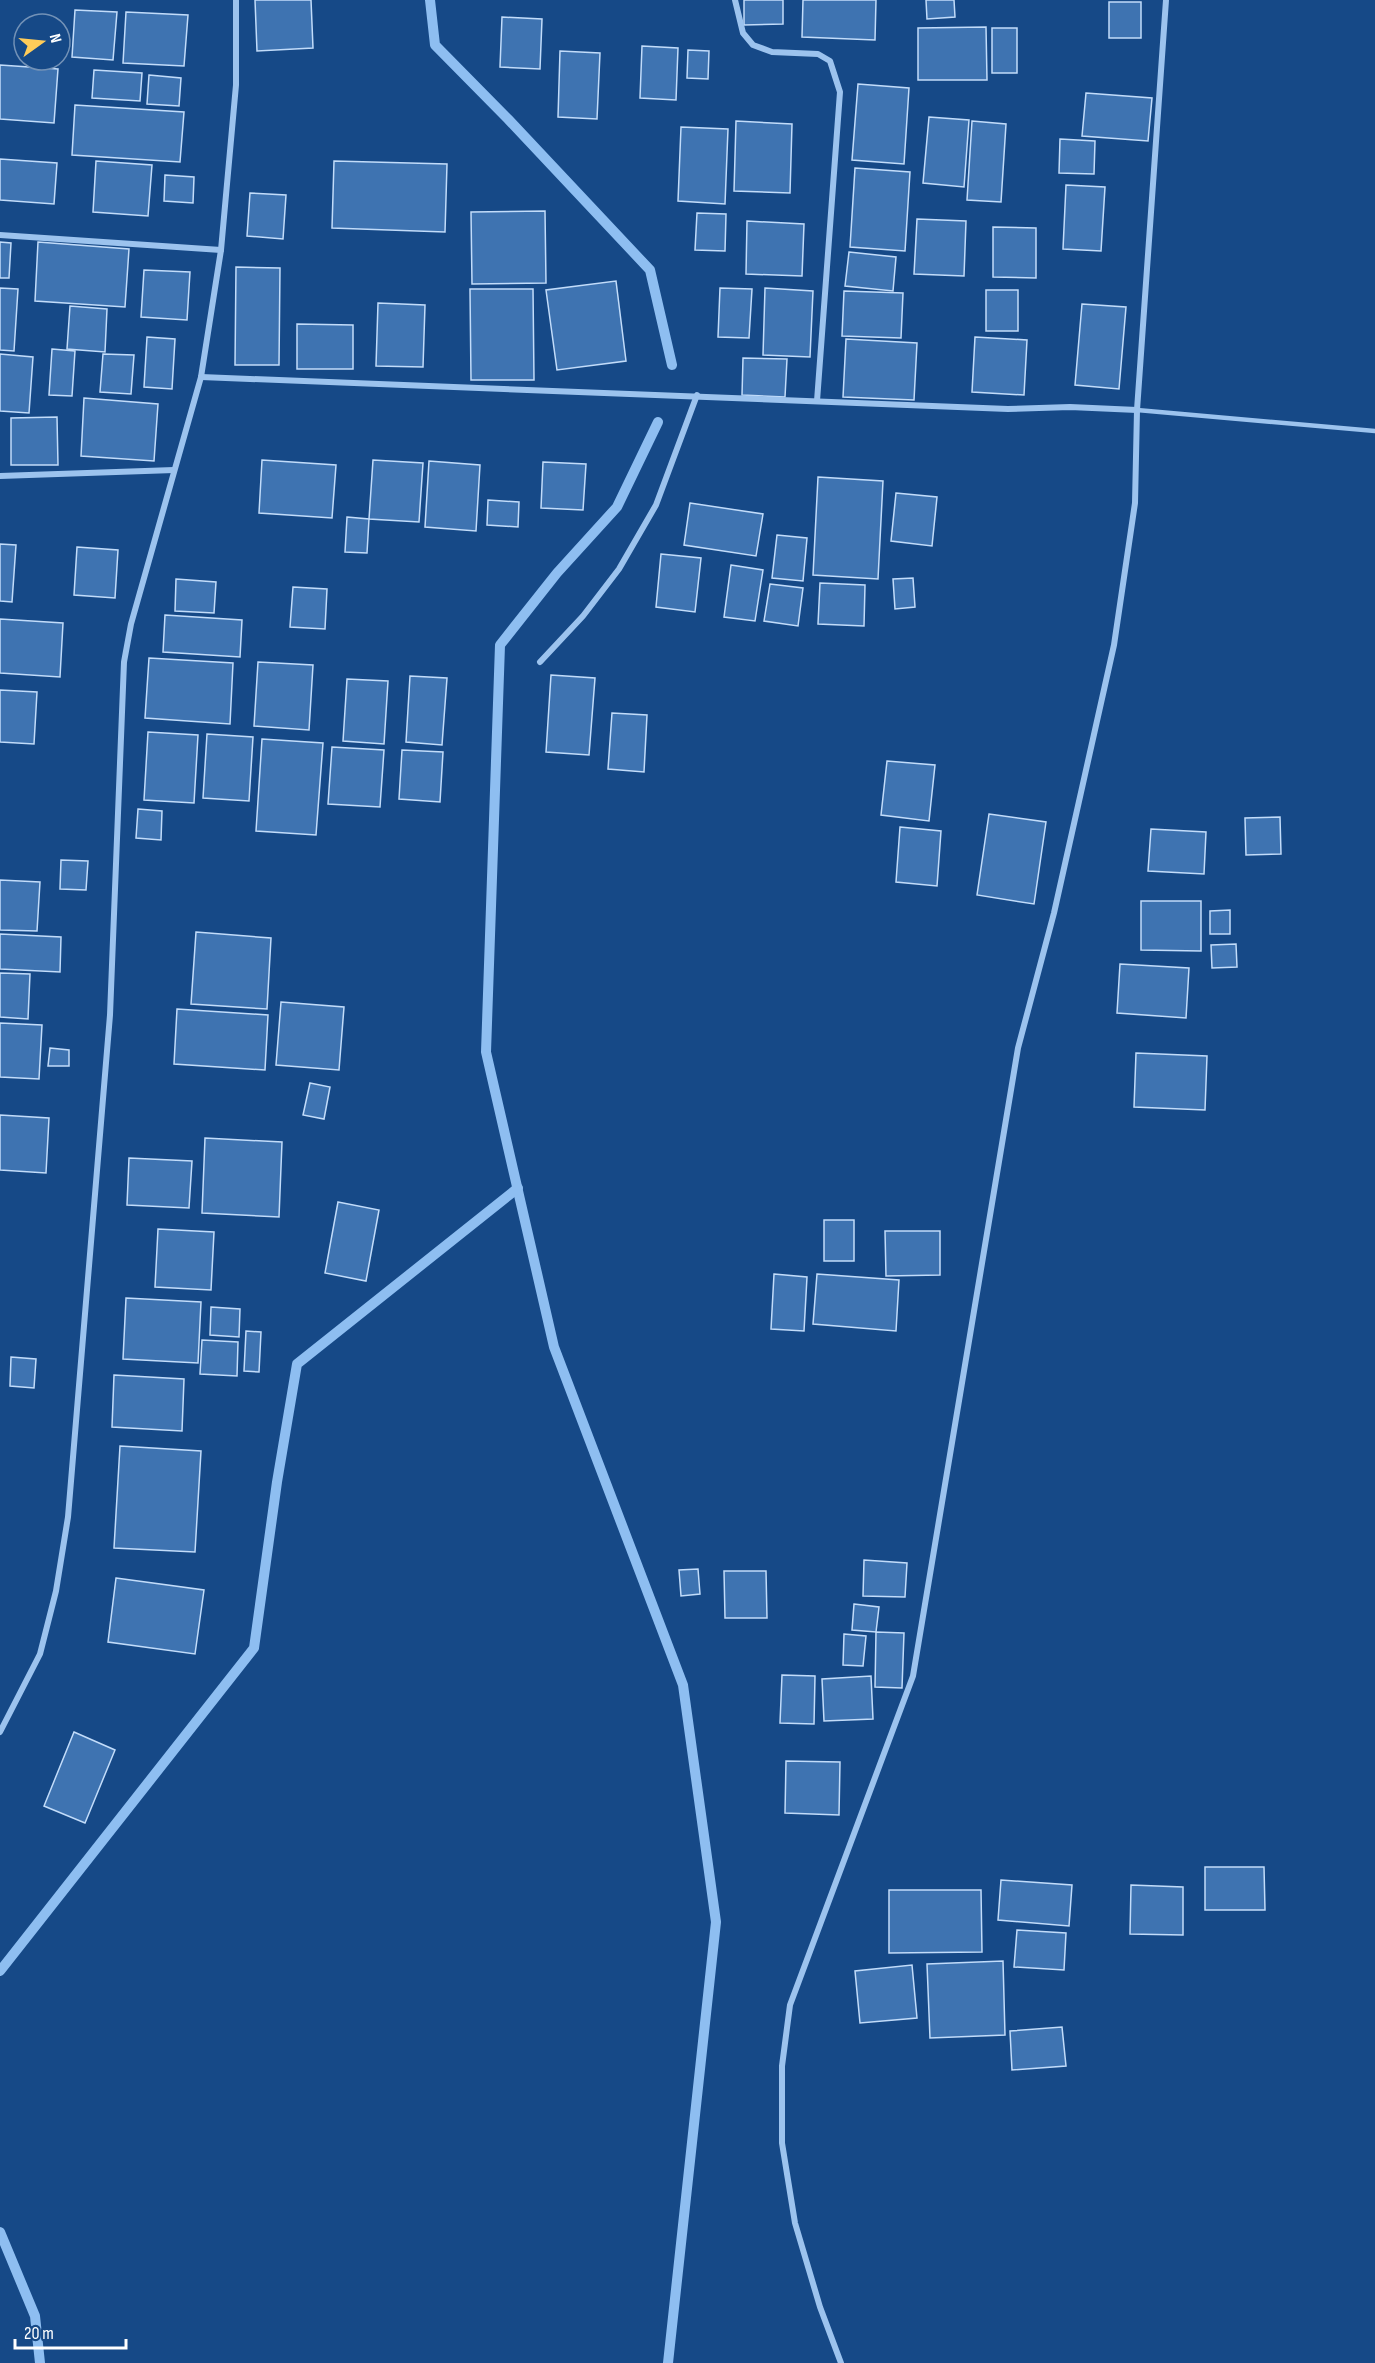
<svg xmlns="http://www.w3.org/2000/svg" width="1375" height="2363" font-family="'Sofia Sans Condensed',sans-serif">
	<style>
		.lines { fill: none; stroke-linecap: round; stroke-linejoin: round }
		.stream { stroke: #8ebef1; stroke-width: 10 }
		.building { fill: #3e73b1; stroke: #c2dcfa; stroke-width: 1.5 }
		.service { stroke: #9cc3ee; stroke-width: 4.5 }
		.minor { stroke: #9cc3ee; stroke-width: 6 }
	</style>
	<rect width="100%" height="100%" fill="#164987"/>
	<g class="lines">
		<g class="stream">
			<path d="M 430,0 L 435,45 L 508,119 L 650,270 L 672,365"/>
			<path d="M 658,422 L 617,507 L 557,573 L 500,645 L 486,1052 L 554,1347 L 683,1685 L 716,1922 L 668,2363"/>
			<path d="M 0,1971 L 254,1648 L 277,1482 L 297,1364 L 518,1188"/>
			<path d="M 0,2232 L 35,2316 L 40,2363"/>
		</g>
	</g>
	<g class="building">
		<path d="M 255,0 L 311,0 L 313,48 L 257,51 Z"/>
		<path d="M 744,0 L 783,0 L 783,24 L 744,25 Z"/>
		<path d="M 803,0 L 876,0 L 875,40 L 802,37 Z"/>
		<path d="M 926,0 L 954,0 L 955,17 L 927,19 Z"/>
		<rect x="1109" y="2" width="32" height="36"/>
		<path d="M 75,10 L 117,12 L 113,60 L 72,57 Z"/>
		<path d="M 126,12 L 188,15 L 184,66 L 123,63 Z"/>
		<path d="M 502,17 L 542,19 L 540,69 L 500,67 Z"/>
		<path d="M 986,27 L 987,80 L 918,80 L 918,28 Z"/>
		<rect x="992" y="28" width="25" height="45"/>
		<path d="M 642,46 L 678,48 L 676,100 L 640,98 Z"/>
		<path d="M 688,50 L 709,51 L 708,79 L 687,78 Z"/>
		<path d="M 560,51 L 600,53 L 597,119 L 558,117 Z"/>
		<path d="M 0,65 L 58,69 L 54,123 L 0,119 Z"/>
		<path d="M 94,70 L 142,73 L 140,101 L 92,98 Z"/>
		<path d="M 149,75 L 181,78 L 179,106 L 147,104 Z"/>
		<path d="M 858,84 L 909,88 L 904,164 L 852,160 Z"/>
		<path d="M 1086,93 L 1152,98 L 1148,141 L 1082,136 Z"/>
		<path d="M 75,105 L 184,112 L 180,162 L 72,155 Z"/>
		<path d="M 929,117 L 969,120 L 964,187 L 923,183 Z"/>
		<path d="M 736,121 L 792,124 L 790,193 L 734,191 Z"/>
		<path d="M 972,121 L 1006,124 L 1001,202 L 967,200 Z"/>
		<path d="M 681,127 L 728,129 L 725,204 L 678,201 Z"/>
		<path d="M 1060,139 L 1095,141 L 1094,174 L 1059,173 Z"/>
		<path d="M 0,159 L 57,163 L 54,204 L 0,200 Z"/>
		<path d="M 96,161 L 152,165 L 148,216 L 93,212 Z"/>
		<path d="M 334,161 L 447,164 L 445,232 L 332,228 Z"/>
		<path d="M 855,168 L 910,172 L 905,251 L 850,247 Z"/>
		<path d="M 165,175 L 194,177 L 193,203 L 164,201 Z"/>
		<path d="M 1066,185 L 1105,187 L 1101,251 L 1063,249 Z"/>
		<path d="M 250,193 L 286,195 L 283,239 L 247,236 Z"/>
		<path d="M 545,211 L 546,283 L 472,284 L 471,212 Z"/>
		<path d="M 697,213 L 726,214 L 725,251 L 695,250 Z"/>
		<path d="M 917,219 L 966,221 L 964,276 L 914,274 Z"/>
		<path d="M 747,221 L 804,224 L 802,276 L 746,274 Z"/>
		<path d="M 993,227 L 1036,228 L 1036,278 L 993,277 Z"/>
		<path d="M 0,242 L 11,243 L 9,278 L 0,278 Z"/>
		<path d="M 38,242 L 129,249 L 125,307 L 35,301 Z"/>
		<path d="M 849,252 L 896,257 L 893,291 L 845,286 Z"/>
		<path d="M 236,267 L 280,268 L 279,365 L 235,365 Z"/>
		<path d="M 144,270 L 190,272 L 187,320 L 141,317 Z"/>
		<path d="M 616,281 L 626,361 L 557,370 L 546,290 Z"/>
		<path d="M 0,288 L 18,289 L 14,351 L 0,350 Z"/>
		<path d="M 720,288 L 752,289 L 749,338 L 718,337 Z"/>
		<path d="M 765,288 L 813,291 L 810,357 L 763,355 Z"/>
		<path d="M 470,289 L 533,289 L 534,380 L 471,380 Z"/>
		<rect x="986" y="290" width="32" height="41"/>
		<path d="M 844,291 L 903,293 L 901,338 L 842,336 Z"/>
		<path d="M 378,303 L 425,305 L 423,367 L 376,366 Z"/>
		<path d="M 1082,304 L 1126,307 L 1119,389 L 1075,385 Z"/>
		<path d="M 70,306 L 107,309 L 105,352 L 67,349 Z"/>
		<path d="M 297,324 L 353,325 L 353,369 L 297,369 Z"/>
		<path d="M 147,337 L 175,339 L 172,389 L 144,387 Z"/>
		<path d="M 975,337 L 1027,340 L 1024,395 L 972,392 Z"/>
		<path d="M 846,339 L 917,343 L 914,400 L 843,397 Z"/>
		<path d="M 52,349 L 75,351 L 72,396 L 49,395 Z"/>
		<path d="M 0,354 L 33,357 L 29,413 L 0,411 Z"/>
		<path d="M 103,354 L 134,355 L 131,394 L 100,392 Z"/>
		<path d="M 743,358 L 787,359 L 785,397 L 742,395 Z"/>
		<path d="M 84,398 L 158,404 L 154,461 L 81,456 Z"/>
		<path d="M 57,417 L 58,465 L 11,465 L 11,418 Z"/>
		<path d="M 262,460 L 336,465 L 332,518 L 259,513 Z"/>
		<path d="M 373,460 L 423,463 L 419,522 L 369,519 Z"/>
		<path d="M 429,461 L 480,465 L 476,531 L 425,527 Z"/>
		<path d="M 543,462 L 586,464 L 583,510 L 541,508 Z"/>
		<path d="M 818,477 L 883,481 L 878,579 L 813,575 Z"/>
		<path d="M 896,493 L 937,497 L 932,546 L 891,541 Z"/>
		<path d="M 488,500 L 519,502 L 518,527 L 487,525 Z"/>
		<path d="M 690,503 L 763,514 L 756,556 L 684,545 Z"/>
		<path d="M 347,517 L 369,519 L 367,553 L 345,552 Z"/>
		<path d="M 777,535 L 807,538 L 803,581 L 772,578 Z"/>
		<path d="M 0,544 L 16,545 L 12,602 L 0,601 Z"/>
		<path d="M 77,547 L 118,550 L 115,598 L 74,595 Z"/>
		<path d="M 661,554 L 701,558 L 695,612 L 656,607 Z"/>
		<path d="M 731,565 L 763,570 L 755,621 L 724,617 Z"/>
		<path d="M 913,578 L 915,607 L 895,609 L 893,579 Z"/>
		<path d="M 176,579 L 216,582 L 214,613 L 175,611 Z"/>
		<path d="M 820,583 L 865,585 L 864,626 L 818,624 Z"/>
		<path d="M 770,584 L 803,588 L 798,626 L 764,621 Z"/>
		<path d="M 293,587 L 327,589 L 325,629 L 290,627 Z"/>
		<path d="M 165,615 L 242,620 L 240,657 L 163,652 Z"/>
		<path d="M 0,619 L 63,623 L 60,677 L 0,673 Z"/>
		<path d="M 149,658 L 233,663 L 230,724 L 145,718 Z"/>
		<path d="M 258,662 L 313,665 L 309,730 L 254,726 Z"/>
		<path d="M 551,675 L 595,678 L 589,755 L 546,752 Z"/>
		<path d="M 410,676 L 447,678 L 442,745 L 406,742 Z"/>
		<path d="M 347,679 L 388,681 L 384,744 L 343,741 Z"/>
		<path d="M 0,690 L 37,692 L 34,744 L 0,742 Z"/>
		<path d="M 612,713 L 647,715 L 644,772 L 608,769 Z"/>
		<path d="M 148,732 L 198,735 L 194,803 L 144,800 Z"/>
		<path d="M 207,734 L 253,737 L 249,801 L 203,798 Z"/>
		<path d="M 262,739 L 323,743 L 316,835 L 256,831 Z"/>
		<path d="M 332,747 L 384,750 L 380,807 L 328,804 Z"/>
		<path d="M 402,750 L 443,752 L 440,802 L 399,799 Z"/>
		<path d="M 887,761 L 935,765 L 929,821 L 881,815 Z"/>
		<path d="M 138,809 L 162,811 L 161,840 L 136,838 Z"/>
		<path d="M 989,814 L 1046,822 L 1034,904 L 977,895 Z"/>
		<path d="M 1280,817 L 1281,854 L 1246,855 L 1245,818 Z"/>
		<path d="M 900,827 L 941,831 L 937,886 L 896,882 Z"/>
		<path d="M 1151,829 L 1206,832 L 1204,874 L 1148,871 Z"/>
		<path d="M 61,860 L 88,861 L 86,890 L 60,889 Z"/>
		<path d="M 0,880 L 40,882 L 37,931 L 0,930 Z"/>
		<path d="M 1141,901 L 1201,901 L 1201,951 L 1141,950 Z"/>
		<path d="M 1230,910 L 1230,934 L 1210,934 L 1210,911 Z"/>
		<path d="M 196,932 L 271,938 L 267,1009 L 191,1004 Z"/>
		<path d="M 0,934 L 61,937 L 60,972 L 0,969 Z"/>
		<path d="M 1236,944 L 1237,967 L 1212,968 L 1211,945 Z"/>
		<path d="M 1120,964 L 1189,968 L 1186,1018 L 1117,1013 Z"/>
		<path d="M 0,973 L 30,974 L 28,1019 L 0,1017 Z"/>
		<path d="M 281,1002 L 344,1007 L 339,1070 L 276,1065 Z"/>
		<path d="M 177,1009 L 268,1015 L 265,1070 L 174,1064 Z"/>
		<path d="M 0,1023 L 42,1025 L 39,1079 L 0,1077 Z"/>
		<path d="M 50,1048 L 69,1050 L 69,1066 L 48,1066 Z"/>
		<path d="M 1136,1053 L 1207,1056 L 1205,1110 L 1134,1107 Z"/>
		<path d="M 310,1083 L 330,1087 L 324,1119 L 303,1115 Z"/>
		<path d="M 0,1115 L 49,1118 L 46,1173 L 0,1170 Z"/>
		<path d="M 205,1138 L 282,1142 L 279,1217 L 202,1213 Z"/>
		<path d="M 129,1158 L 192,1161 L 189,1208 L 127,1205 Z"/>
		<path d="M 338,1202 L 379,1210 L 366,1281 L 325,1273 Z"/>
		<rect x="824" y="1220" width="30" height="41"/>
		<path d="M 158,1229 L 214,1232 L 211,1290 L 155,1287 Z"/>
		<path d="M 885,1231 L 940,1231 L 940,1275 L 886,1276 Z"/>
		<path d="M 774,1274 L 807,1277 L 804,1331 L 771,1329 Z"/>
		<path d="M 817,1274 L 899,1280 L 896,1331 L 813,1324 Z"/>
		<path d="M 126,1298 L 201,1302 L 198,1363 L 123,1359 Z"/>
		<path d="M 211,1307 L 240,1309 L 239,1337 L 210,1335 Z"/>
		<path d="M 246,1331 L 261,1332 L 259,1372 L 244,1371 Z"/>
		<path d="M 202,1340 L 238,1342 L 237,1376 L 200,1374 Z"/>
		<path d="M 11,1357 L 36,1359 L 34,1388 L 10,1386 Z"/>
		<path d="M 114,1375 L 184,1379 L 182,1431 L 112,1427 Z"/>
		<path d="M 120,1446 L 201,1451 L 195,1552 L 114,1548 Z"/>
		<path d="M 864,1560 L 907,1563 L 905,1597 L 863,1596 Z"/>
		<path d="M 698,1569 L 700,1594 L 681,1596 L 679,1570 Z"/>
		<path d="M 724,1571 L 766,1571 L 767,1618 L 725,1618 Z"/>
		<path d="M 116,1578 L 204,1590 L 195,1654 L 108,1642 Z"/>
		<path d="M 854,1604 L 879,1607 L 876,1632 L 852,1630 Z"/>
		<path d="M 876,1632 L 904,1633 L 902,1688 L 875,1687 Z"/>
		<path d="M 844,1634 L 866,1636 L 863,1666 L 843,1665 Z"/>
		<path d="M 782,1675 L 815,1676 L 814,1724 L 780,1723 Z"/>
		<path d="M 871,1676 L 873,1719 L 824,1721 L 822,1679 Z"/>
		<path d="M 74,1732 L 115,1750 L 85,1823 L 44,1806 Z"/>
		<path d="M 786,1761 L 840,1762 L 839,1815 L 785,1813 Z"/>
		<path d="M 1205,1867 L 1264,1867 L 1265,1910 L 1205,1910 Z"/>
		<path d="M 1001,1880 L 1072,1885 L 1069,1926 L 998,1920 Z"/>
		<path d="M 1131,1885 L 1183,1887 L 1183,1935 L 1130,1934 Z"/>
		<path d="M 889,1890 L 981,1890 L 982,1952 L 889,1953 Z"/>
		<path d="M 1017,1930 L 1066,1933 L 1064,1970 L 1014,1967 Z"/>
		<path d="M 1003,1961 L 1005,2035 L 930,2038 L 927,1964 Z"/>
		<path d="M 912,1965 L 917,2018 L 860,2023 L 855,1971 Z"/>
		<path d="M 1062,2027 L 1066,2066 L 1012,2070 L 1010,2031 Z"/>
	</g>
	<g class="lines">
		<path class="service" d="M 1137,410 L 1375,431"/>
		<g class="minor">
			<path d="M 735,0 L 743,33 L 753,45 L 772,52 L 818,54 L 830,61 L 840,92 L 817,401"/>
			<path d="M 0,235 L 221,250"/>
			<path d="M 201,377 L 1008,409 L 1070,407 L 1137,410"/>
			<path d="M 0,476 L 174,470"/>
			<path d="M 540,662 L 583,616 L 619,569 L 656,505 L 697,395"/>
			<path d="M 0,1732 L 40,1654 L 56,1591 L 68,1517 L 110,1015 L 124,662 L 131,624 L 201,377 L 221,250 L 236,85 L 236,0"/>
			<path d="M 841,2363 L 820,2307 L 795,2223 L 782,2143 L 782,2066 L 790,2005 L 913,1676 L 1018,1048 L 1054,913 L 1114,645 L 1135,503 L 1137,410 L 1166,0"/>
		</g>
	</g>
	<g transform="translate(42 42) rotate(75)"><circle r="28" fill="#164987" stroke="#7392b7" stroke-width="1.5"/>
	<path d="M0-4.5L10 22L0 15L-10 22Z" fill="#ffcc59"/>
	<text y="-9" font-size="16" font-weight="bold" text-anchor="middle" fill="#ffffff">N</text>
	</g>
	<path d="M15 2339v9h111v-9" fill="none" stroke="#ffffff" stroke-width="3"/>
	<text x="24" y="2339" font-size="18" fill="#ffffff" stroke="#164987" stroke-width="4.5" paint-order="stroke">20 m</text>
</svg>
